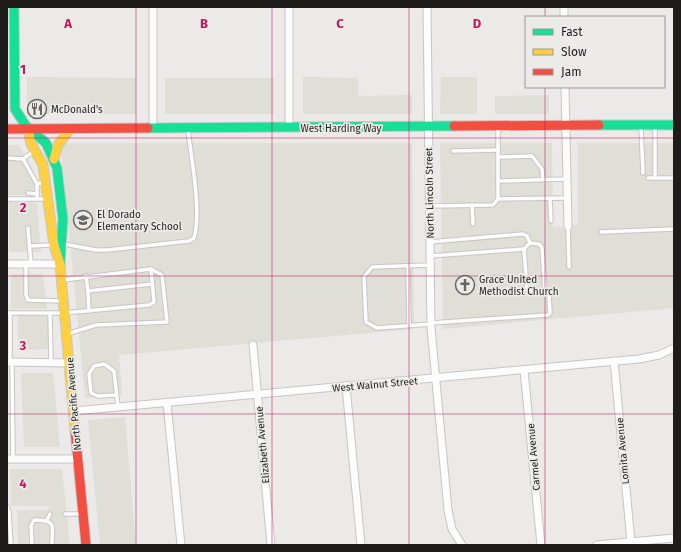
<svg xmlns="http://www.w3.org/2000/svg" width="681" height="552" font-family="'Fira Sans',sans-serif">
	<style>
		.built { fill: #dfded7 }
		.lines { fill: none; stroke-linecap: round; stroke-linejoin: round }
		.lane-casing { stroke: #c6c6c5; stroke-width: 5.5 }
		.street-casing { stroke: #c6c6c5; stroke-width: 9 }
		.fast-casing { stroke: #c6c6c5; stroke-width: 11 }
		.slow-casing { stroke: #c6c6c5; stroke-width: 11 }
		.jam-casing { stroke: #c6c6c5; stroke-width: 11 }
		.lane { stroke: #fcfcfc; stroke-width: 3.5 }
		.street { stroke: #fcfcfc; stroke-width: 7 }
		.fast { stroke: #16e098; stroke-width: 9 }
		.slow { stroke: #ffcf43; stroke-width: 9 }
		.jam { stroke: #f24e42; stroke-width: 9 }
		.grid { fill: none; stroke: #c2185b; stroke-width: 1; stroke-opacity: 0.55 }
		.labels { text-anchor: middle; stroke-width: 3.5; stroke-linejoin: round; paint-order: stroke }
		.poi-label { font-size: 10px; fill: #1e1d1c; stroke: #ecebe7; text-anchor: start }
		.street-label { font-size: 10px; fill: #1e1d1c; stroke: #ecebe7 }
		.grid-label { font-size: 13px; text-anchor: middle; font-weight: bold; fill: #c2185b; stroke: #ecebe7; stroke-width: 3.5; stroke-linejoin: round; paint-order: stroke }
	</style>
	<rect width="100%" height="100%" fill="#ebeae8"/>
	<g class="built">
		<path d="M 27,77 L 136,78 L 136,114 L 27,114 Z"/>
		<path d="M 303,77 L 358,78 L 358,96 L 412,95 L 412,114 L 303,114 Z"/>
		<path d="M 441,77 L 477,77 L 477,114 L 440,114 Z"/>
		<rect x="165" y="78" width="109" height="36"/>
		<path d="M 549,95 L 549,114 L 495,114 L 495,96 Z"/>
		<path d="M 66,143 L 412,143 L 414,329 L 119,355 L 122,395 L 85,398 L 61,150 Z"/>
		<path d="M 440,143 L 552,143 L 553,227 L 578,225 L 578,143 L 674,143 L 674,308 L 443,329 Z"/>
		<path d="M 7,145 L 19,145 L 34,171 L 36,195 L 7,195 Z"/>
		<path d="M 9,202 L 37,203 L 41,252 L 9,252 Z"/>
		<path d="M 11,274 L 43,274 L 47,309 L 11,309 Z"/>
		<path d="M 18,314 L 47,314 L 51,349 L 18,350 Z"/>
		<path d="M 21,373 L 53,373 L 60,447 L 24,447 Z"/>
		<path d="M 125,417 L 136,545 L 100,545 L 88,420 Z"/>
		<path d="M 10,469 L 62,469 L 70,545 L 18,545 L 17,510 L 48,510 L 49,506 L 11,506 Z"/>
	</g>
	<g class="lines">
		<defs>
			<g id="lane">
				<path d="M 641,127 L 643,173"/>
				<path d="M 655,127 L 655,178 L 674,178"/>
				<path d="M 34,151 L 23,159 L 37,184 L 44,182"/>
				<path d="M 453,151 L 498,150"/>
				<path d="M 499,157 L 532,156 L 542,169 L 543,179"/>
				<path d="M 7,158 L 23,159"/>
				<path d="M 648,178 L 655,178"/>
				<path d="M 566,179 L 498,181 L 498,199 L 567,198"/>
				<path d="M 498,181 L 498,128"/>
				<path d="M 37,184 L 37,199"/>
				<path d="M 28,193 L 37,194"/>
				<path d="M 7,199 L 46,199"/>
				<path d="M 550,199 L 551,221"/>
				<path d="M 472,205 L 473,224"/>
				<path d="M 430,206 L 493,205 L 498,199"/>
				<path d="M 568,226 L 569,267"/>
				<path d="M 28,228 L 31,264"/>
				<path d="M 601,232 L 674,229"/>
				<path d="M 430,242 L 523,234 L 527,236 L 530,243"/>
				<path d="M 64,244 L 96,250 L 107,250 L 189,241 L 194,238 C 202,211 191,158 188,129"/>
				<path d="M 30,246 L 52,245"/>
				<path d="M 430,256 L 524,249"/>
				<path d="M 26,264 L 26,295 L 28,300 L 62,301"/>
				<path d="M 430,265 L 372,267 L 364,277 L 366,322 L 377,328 L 431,324"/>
				<path d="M 408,266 L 409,325"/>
				<path d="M 86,276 L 88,291"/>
				<path d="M 89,311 L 88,291 L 152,284"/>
				<path d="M 7,313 L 64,313 L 149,305 L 154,302 L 151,269 L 63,280"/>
				<path d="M 50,313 L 51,362"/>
				<path d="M 431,323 L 548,315 L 550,313 L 549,295 L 545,291 L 542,248 L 539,244 L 530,243 L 524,249 L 527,290 L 537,292 L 545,291"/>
				<path d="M 67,334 L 96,325 L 167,322 L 162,275 L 151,269"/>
				<path d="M 10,362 L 10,313"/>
				<path d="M 12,362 L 13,459"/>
				<path d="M 116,395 L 98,396 L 91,393 L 89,374 L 94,366 L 104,364 L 114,371 L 118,407"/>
				<path d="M 7,506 L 9,512 L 11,545"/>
				<path d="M 65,514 L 82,514"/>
				<path d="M 47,520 L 50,514"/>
				<path d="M 32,545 L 31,526 L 34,520 C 57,520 52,525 52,545"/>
			</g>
			<g id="street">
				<path d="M 153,7 L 153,128"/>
				<path d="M 427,7 L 431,328 L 448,510 L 452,529 L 462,545"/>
				<path d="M 564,7 L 564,17"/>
				<path d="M 565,87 L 568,226"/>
				<path d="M 289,128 L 289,7"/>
				<path d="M 7,264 L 60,264"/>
				<path d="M 253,345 L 271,545"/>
				<path d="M 614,361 L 631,542"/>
				<path d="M 7,362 L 69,363"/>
				<path d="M 524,370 L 541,545"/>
				<path d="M 346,386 L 361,545"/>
				<path d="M 167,403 L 181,545"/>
				<path d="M 74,411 L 639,359 L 659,355 L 674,348"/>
				<path d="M 7,459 L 78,459"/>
				<path d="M 597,545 L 674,538"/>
			</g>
			<g id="fast">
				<path d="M 14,7 L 15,109 L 26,126 L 46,143 L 57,168 L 63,219 L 60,264"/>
				<path d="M 599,125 L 674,125"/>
				<path d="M 148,128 L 454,126"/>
			</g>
			<g id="slow">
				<path d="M 28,129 L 31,144 L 43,165 L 54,245 L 60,264 L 75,430"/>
				<path d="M 54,159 L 58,145 L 70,129"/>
			</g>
			<g id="jam">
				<path d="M 454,126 L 599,125"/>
				<path d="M 7,129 L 148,128"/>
				<path d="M 75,430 L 86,545"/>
			</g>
		</defs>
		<use href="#lane" class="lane-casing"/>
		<use href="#street" class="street-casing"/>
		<use href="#fast" class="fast-casing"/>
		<use href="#slow" class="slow-casing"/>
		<use href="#jam" class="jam-casing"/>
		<use href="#lane" class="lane"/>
		<use href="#street" class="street"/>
		<use href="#fast" class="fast"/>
		<use href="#slow" class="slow"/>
		<use href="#jam" class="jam"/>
	</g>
	<path class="grid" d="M 136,7 L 136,545M 272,7 L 272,545M 409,7 L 409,545M 545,7 L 545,17M 545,87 L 545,545M 7,138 L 674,138M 7,276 L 674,276M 7,414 L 674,414"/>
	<defs>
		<symbol id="restaurant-ring" viewBox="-11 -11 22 22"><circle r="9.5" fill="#ecebe7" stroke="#666563" stroke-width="1.5"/><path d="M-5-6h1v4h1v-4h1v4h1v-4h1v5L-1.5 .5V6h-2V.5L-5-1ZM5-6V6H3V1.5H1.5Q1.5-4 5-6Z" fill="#666563"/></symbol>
		<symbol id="school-ring" viewBox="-11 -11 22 22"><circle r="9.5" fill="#ecebe7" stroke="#666563" stroke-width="1.5"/><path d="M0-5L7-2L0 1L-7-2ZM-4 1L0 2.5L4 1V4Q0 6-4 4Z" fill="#666563"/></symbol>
		<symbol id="church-ring" viewBox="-11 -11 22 22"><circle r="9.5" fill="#ecebe7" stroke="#666563" stroke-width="1.5"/><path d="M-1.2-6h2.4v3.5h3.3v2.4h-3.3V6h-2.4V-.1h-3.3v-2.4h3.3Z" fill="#666563"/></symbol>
	</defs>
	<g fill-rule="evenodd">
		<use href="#restaurant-ring" x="26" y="98" width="22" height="22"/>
		<use href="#school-ring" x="72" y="209" width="22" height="22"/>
		<use href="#church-ring" x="454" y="274" width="22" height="22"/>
	</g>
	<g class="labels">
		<g class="poi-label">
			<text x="51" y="113">McDonald's</text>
			<text x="97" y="218">El Dorado<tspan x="97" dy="12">Elementary School</tspan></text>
			<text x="479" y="283">Grace United<tspan x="479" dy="12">Methodist Church</tspan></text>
		</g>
		<g class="street-label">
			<text x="341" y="132">West Harding Way</text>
			<text transform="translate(429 193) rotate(-91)" y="4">North Lincoln Street</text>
			<text transform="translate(375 384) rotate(-5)" y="4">West Walnut Street</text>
			<text transform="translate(73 404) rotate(-95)" y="4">North Pacific Avenue</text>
			<text transform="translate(262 445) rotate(-95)" y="4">Elizabeth Avenue</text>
			<text transform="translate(622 451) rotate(-95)" y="4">Lomita Avenue</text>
			<text transform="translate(533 457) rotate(-95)" y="4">Carmel Avenue</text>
		</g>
	</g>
	<g class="grid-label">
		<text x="68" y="28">A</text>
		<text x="204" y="28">B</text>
		<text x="340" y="28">C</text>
		<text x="477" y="28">D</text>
		<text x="23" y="74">1</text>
		<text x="23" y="212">2</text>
		<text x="23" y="350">3</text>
		<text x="23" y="488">4</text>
	</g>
	<rect width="681" height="552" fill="none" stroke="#1e1d1c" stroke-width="16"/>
	<rect x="525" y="16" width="140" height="72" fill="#ecebe7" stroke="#9a9996"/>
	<rect x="533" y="29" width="20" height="6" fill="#16e098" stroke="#9a9996"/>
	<text x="561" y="36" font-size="12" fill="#1e1d1c">Fast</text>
	<rect x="533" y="49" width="20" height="6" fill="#ffcf43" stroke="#9a9996"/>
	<text x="561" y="56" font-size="12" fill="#1e1d1c">Slow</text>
	<rect x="533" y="69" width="20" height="6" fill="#f24e42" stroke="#9a9996"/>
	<text x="561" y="76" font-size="12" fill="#1e1d1c">Jam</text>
</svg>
